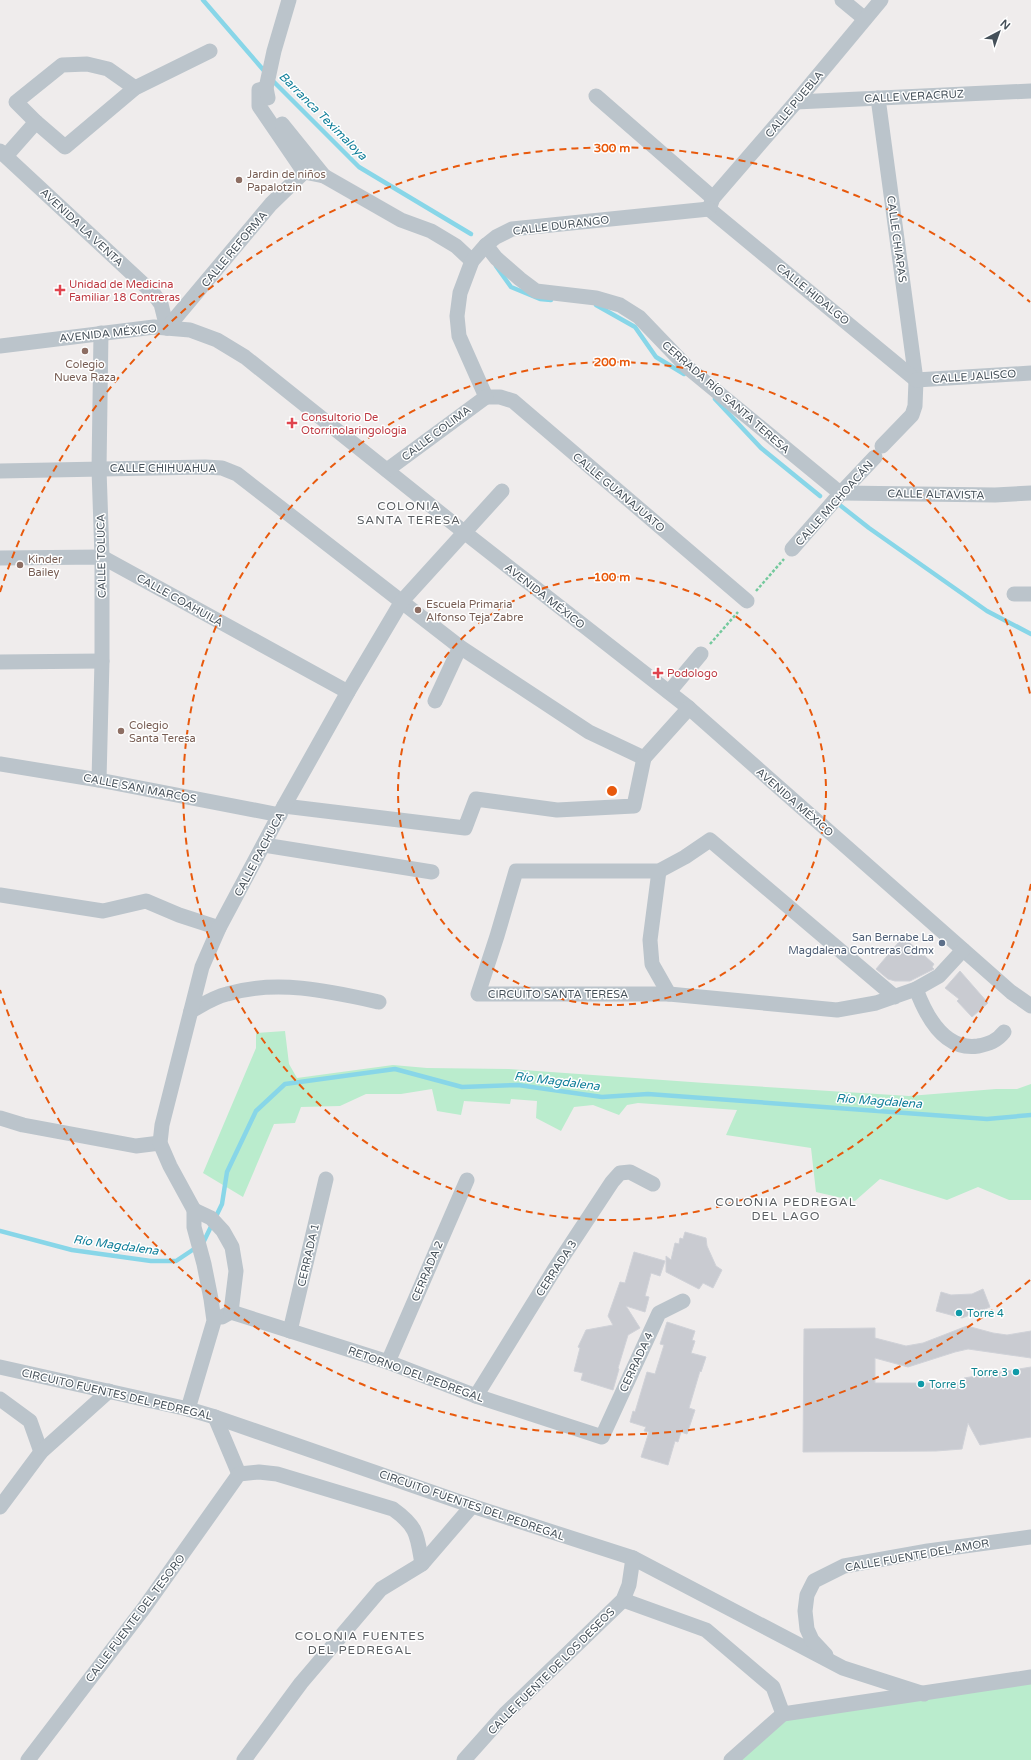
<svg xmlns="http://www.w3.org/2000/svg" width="1031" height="1760" font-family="'Varela Round',sans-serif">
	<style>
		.green { fill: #baeccd }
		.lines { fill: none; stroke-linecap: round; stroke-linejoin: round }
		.stream { stroke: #88d6e8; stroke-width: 4.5 }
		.building { fill: #c9cbd1; stroke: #d0d2d8 }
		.path { stroke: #74c99d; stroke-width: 2.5; stroke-dasharray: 3 2; stroke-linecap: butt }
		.minor { stroke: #bbc4cb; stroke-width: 15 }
		.ring { fill: none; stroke: #e8590c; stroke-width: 2; stroke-dasharray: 7 5 }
		.education-dot { fill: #8d6e63; stroke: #fff; stroke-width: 1.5 }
		.health-dot { fill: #e0444e; stroke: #fff; stroke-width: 1.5 }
		.service-dot { fill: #5c6f8a; stroke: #fff; stroke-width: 1.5 }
		.culture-dot { fill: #0f9aa8; stroke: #fff; stroke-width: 1.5 }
		.labels { text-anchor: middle; stroke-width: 3; stroke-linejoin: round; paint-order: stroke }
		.street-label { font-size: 11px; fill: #455059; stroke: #fff }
		.education-label { font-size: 11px; fill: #785e54; stroke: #fff; text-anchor: start }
		.health-label { font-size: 11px; fill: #be3a42; stroke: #fff; text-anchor: start }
		.service-label { font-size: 11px; fill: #4e5e75; stroke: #fff; text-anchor: end }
		.culture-label { font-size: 11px; fill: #0d838f; stroke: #fff; text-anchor: start }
		.water-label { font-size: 12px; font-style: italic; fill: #107f9a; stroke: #fff }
		.neighbourhood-label { font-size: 12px; letter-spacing: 1px; fill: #595d61; stroke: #fff }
		.centre { fill: #e8590c; stroke: #fff; stroke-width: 2 }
		.ring-label { font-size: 12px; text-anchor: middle; font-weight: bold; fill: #e8590c; stroke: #fff; stroke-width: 3; stroke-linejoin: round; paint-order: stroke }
	</style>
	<rect width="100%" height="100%" fill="#efecec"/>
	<g class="green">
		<path d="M 285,1031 L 289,1064 L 297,1078 L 393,1065 L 427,1068 L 509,1069 L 705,1083 L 909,1096 L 996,1089 L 1017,1089 L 1031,1084 L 1031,1200 L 1009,1200 L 978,1187 L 947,1200 L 880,1179 L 855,1201 L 816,1192 L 811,1148 L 726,1135 L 737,1110 L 638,1103 L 627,1105 L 619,1115 L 593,1105 L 574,1107 L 561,1131 L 536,1118 L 537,1101 L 511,1099 L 510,1104 L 464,1101 L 461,1115 L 437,1111 L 432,1089 L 401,1094 L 366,1094 L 340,1106 L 301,1107 L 295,1123 L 274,1124 L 243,1197 L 203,1173 L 256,1048 L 256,1033 Z"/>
		<path d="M 1031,1677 L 1031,1760 L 732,1760 L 783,1714 Z"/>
	</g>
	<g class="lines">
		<g class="stream">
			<path d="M 203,0 L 266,73"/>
			<path d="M 272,80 L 359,167 L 471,234"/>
			<path d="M 496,266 L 511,287 L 540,299 L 551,300"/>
			<path d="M 596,305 L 635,327 L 656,357 L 684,374"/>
			<path d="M 715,399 L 761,448 L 820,496"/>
			<path d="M 841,506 L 869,528 L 987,611 L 1031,634"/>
			<path d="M 0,1231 L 72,1250 L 151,1261 L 176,1261 L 197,1247"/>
			<path d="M 203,1243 L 222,1204 L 227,1172 L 256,1111 L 285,1084 L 395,1069 L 462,1087 L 518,1085 L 602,1097 L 648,1094 L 987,1119 L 1031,1115"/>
		</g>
	</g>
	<g class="building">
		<path d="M 903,937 L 934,964 L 932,967 L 934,969 L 910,981 L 895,981 L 888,979 L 876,969 Z"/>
		<path d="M 960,971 L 988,1003 L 972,1017 L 957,1001 L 959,999 L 945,988 Z"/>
		<path d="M 685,1232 L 706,1238 L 707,1246 L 716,1266 L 722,1270 L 713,1288 L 703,1283 L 699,1289 L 666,1272 L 666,1256 L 671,1260 L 675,1243 L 679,1244 L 680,1238 L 683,1239 Z"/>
		<path d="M 634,1252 L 665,1261 L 660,1276 L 651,1273 L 645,1296 L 649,1297 L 645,1312 L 626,1306 L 640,1328 L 628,1335 L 618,1368 L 619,1369 L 613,1390 L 581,1380 L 583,1373 L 574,1371 L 580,1348 L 578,1347 L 586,1330 L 613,1325 L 608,1316 L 620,1282 L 625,1283 Z"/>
		<path d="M 983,1289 L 990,1307 L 962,1318 L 936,1311 L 941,1292 L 951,1295 L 972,1294 Z"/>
		<path d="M 667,1322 L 695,1331 L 692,1340 L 695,1341 L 691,1353 L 706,1357 L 701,1372 L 700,1371 L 689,1408 L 695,1410 L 687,1434 L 681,1432 L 678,1442 L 675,1441 L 668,1465 L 641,1457 L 649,1432 L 644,1431 L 646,1427 L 630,1422 L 633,1411 L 635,1412 L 647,1372 L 655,1374 L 664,1345 L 660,1344 Z"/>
		<path d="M 967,1326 L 993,1333 L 1007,1335 L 1031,1331 L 1031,1358 L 968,1349 L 955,1352 L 908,1367 L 875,1358 L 875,1383 L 960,1383 L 960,1381 L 965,1381 L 964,1378 L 1031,1367 L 1031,1437 L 980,1445 L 968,1423 L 962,1449 L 936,1451 L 803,1452 L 804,1329 L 875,1328 L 875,1338 L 906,1346 L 923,1343 Z"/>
	</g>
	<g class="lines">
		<g class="path">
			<path d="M 756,591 L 784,559"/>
			<path d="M 710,644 L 738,612"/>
		</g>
		<g class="minor">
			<path d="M 842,0 L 865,19"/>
			<path d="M 266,88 L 259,90 L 259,106 L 304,172 L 324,176 L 401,220 L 431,231 L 456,246 L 472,261"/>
			<path d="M 596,96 L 713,198"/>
			<path d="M 268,98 L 266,88 L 274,51 L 289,0"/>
			<path d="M 878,98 L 916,380 L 915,406 L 912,415 L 882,446"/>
			<path d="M 796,102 L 1031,91"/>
			<path d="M 36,122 L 16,102 L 62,65 L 87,64 L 108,69 L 135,88"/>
			<path d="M 282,124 L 324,176"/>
			<path d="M 0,151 L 153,293 L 161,304 L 167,328"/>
			<path d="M 6,156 L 36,122 L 65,147 L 135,88 L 210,51"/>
			<path d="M 709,209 L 713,198 L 796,102 L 881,0"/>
			<path d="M 709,209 L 916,380"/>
			<path d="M 486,245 L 496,258 L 520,279 L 536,291 L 596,298 L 620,305 L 639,317 L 687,367 L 834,488 L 841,493 L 995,495 L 1031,493"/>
			<path d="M 167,328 L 271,204 L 304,172"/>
			<path d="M 0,346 L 154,327 L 190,330 L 217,340 L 245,357 L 464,532 L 689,708 L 1011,992 L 1031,1006"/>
			<path d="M 916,380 L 1031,373"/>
			<path d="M 486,397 L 459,336 L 457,316 L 460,293 L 472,261 L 486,245 L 496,237 L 512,229 L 709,209"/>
			<path d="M 486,397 L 500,397 L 513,401 L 747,601"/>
			<path d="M 387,470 L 486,397"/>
			<path d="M 0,471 L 205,467 L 222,468 L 237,474 L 460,647 L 589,732 L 644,758"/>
			<path d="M 792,549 L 841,493 L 875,457"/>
			<path d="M 0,558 L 102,557 L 348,692"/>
			<path d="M 1014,594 L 1031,594"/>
			<path d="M 0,662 L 102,661"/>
			<path d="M 669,692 L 701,654"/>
			<path d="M 435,701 L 460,647"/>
			<path d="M 644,758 L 689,708"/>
			<path d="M 0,764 L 99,780 L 280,815"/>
			<path d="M 99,780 L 102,661 L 102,557 L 99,469 L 101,333"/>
			<path d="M 284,806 L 465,828 L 476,799 L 557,810 L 634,806 L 644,758"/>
			<path d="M 264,845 L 432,872"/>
			<path d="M 659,871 L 650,940 L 652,964 L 669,994"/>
			<path d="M 0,895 L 103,911 L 146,901 L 179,915 L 219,928"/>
			<path d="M 916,989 C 926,1016 944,1051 978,1046 C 989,1044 997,1041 1004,1032"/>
			<path d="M 895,997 L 710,840 L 685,857 L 659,871 L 516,871 L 497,936 L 478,994 L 669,994 L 837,1010 L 876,1003 L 916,989 L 939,976 L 963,950"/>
			<path d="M 191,1011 C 202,1005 214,997 227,994 C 277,979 329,991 379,1002"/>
			<path d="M 0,1118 L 23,1125 L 136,1146 L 160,1143"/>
			<path d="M 194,1210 L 211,1218 L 223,1231 L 232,1247 L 236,1271 L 231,1312 L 222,1317"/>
			<path d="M 231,1312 L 388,1362 L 476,1396 L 602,1437 L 659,1313 L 683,1301"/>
			<path d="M 290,1331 L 326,1179"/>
			<path d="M 388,1362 L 467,1180"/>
			<path d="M 0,1367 L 188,1409 L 215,1417 L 472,1506 L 633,1558 L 843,1668 L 924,1694"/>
			<path d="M 476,1396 L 554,1270 L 612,1182 L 620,1173 L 630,1172 L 653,1184"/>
			<path d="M 0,1399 L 30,1421 L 41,1452"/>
			<path d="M 188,1409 L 214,1321 L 211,1299 L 204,1264 L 194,1227 L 194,1210 L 170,1166 L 160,1143 L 162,1125 L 202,967 L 219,928 L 284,806 L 348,692 L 402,601 L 502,491"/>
			<path d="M 215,1417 L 239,1474"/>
			<path d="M 0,1507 L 41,1452 L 109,1391"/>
			<path d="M 623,1600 L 706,1630 L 773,1687 L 783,1714"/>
			<path d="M 826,1655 L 812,1640 L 807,1629 L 805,1611 L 807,1595 L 814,1581 L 844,1566 L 928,1551 L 1031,1537"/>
			<path d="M 28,1760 L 144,1608 L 239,1474 L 259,1472 L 277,1474 L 393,1509 C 418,1527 417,1535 422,1564"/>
			<path d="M 244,1760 L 301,1683 L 381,1589 L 422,1564 L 472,1506"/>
			<path d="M 464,1760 L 505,1714 L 623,1600 L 629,1585 L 633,1558"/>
			<path d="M 731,1760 L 783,1714 L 1031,1677"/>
		</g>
	</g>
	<g class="ring">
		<circle cx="612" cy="791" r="214"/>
		<path d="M1031 884A429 429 0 1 1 1031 698"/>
		<path d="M1030 1280A643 643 0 0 1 0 990M0 592A643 643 0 0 1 1030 302"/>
	</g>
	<g class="education-dot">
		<circle cx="239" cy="180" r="4"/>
		<circle cx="85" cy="351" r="4"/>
		<circle cx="20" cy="565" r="4"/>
		<circle cx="418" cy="610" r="4"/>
		<circle cx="121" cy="731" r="4"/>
	</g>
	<g class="health-dot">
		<path d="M58 284h4v4h4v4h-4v4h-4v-4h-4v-4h4z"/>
		<path d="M290 417h4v4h4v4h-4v4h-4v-4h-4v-4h4z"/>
		<path d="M656 667h4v4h4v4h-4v4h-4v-4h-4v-4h4z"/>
	</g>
	<circle class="service-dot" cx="942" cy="943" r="4"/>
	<g class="culture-dot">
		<circle cx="959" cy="1313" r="4"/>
		<circle cx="1016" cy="1372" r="4"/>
		<circle cx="921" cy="1384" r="4"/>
	</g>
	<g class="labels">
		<g class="street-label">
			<text transform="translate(914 96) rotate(-3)" y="4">CALLE VERACRUZ</text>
			<text transform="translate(794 104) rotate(-50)" y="4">CALLE PUEBLA</text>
			<text transform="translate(561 225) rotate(-7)" y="4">CALLE DURANGO</text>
			<text transform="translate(82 227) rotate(43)" y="4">AVENIDA LA VENTA</text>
			<text transform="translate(897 239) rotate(82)" y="4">CALLE CHIAPAS</text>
			<text transform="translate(234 249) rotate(-50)" y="4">CALLE REFORMA</text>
			<text transform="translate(813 294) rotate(39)" y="4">CALLE HIDALGO</text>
			<text transform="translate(108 333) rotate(-6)" y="4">AVENIDA MÉXICO</text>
			<text transform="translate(974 376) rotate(-4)" y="4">CALLE JALISCO</text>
			<text transform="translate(726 397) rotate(41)" y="4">CERRADA RÍO SANTA TERESA</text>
			<text transform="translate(436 433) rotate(-37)" y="4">CALLE COLIMA</text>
			<text x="163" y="472">CALLE CHIHUAHUA</text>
			<text transform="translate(619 492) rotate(40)" y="4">CALLE GUANAJUATO</text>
			<text transform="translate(936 494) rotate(1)" y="4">CALLE ALTAVISTA</text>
			<text transform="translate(834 503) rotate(-48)" y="4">CALLE MICHOACÁN</text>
			<text transform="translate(101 556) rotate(-91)" y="4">CALLE TOLUCA</text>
			<text transform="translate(545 596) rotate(38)" y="4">AVENIDA MÉXICO</text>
			<text transform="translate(180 600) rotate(29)" y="4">CALLE COAHUILA</text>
			<text transform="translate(140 788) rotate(11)" y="4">CALLE SAN MARCOS</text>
			<text transform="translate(795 802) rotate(41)" y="4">AVENIDA MÉXICO</text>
			<text transform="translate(259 854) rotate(-62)" y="4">CALLE PACHUCA</text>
			<text x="558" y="998">CIRCUITO SANTA TERESA</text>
			<text transform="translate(308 1255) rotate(-77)" y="4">CERRADA 1</text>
			<text transform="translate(556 1268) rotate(-57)" y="4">CERRADA 3</text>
			<text transform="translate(427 1271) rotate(-67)" y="4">CERRADA 2</text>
			<text transform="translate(636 1362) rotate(-65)" y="4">CERRADA 4</text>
			<text transform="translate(416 1374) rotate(20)" y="4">RETORNO DEL PEDREGAL</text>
			<text transform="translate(117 1394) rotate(13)" y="4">CIRCUITO FUENTES DEL PEDREGAL</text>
			<text transform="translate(472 1505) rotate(19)" y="4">CIRCUITO FUENTES DEL PEDREGAL</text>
			<text transform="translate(917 1555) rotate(-10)" y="4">CALLE FUENTE DEL AMOR</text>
			<text transform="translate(135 1618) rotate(-53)" y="4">CALLE FUENTE DEL TESORO</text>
			<text transform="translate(551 1671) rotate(-45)" y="4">CALLE FUENTE DE LOS DESEOS</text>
		</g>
		<g class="education-label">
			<text x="247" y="178">Jardin de niños<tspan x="247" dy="13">Papalotzin</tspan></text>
			<text x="85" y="368" text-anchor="middle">Colegio<tspan x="85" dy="13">Nueva Raza</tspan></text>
			<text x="28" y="563">Kinder<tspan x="28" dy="13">Bailey</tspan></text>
			<text x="426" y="608">Escuela Primaria<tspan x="426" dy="13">Alfonso Teja Zabre</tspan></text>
			<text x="129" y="729">Colegio<tspan x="129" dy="13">Santa Teresa</tspan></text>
		</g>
		<g class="health-label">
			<text x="69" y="288">Unidad de Medicina<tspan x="69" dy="13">Familiar 18 Contreras</tspan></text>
			<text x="301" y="421">Consultorio De<tspan x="301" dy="13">Otorrinolaringologia</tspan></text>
			<text x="667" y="677">Podologo</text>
		</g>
		<g class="service-label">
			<text x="934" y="941">San Bernabe La<tspan x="934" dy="13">Magdalena Contreras Cdmx</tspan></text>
		</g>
		<g class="culture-label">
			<text x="967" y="1317">Torre 4</text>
			<text x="1008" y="1376" text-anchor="end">Torre 3</text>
			<text x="929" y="1388">Torre 5</text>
		</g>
		<g class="water-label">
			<text transform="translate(323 116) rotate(45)" y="4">Barranca Teximaloya</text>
			<text transform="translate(557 1081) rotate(7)" y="4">Río Magdalena</text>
			<text transform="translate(879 1101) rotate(4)" y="4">Río Magdalena</text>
			<text transform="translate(116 1245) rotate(8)" y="4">Río Magdalena</text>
		</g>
		<g class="neighbourhood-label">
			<text x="409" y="510">COLONIA<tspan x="409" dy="14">SANTA TERESA</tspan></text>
			<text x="786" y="1206">COLONIA PEDREGAL<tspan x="786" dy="14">DEL LAGO</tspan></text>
			<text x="360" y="1640">COLONIA FUENTES<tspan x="360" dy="14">DEL PEDREGAL</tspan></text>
		</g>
	</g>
	<circle cx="612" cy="791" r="6" class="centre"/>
	<g class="ring-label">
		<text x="612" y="152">300 m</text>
		<text x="612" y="366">200 m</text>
		<text x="612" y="581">100 m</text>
	</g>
	<g transform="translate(999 32) rotate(41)" stroke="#ffffff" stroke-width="3" paint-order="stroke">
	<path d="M0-3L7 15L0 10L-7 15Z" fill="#455059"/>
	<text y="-6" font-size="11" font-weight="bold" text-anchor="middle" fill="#455059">N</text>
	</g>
</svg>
